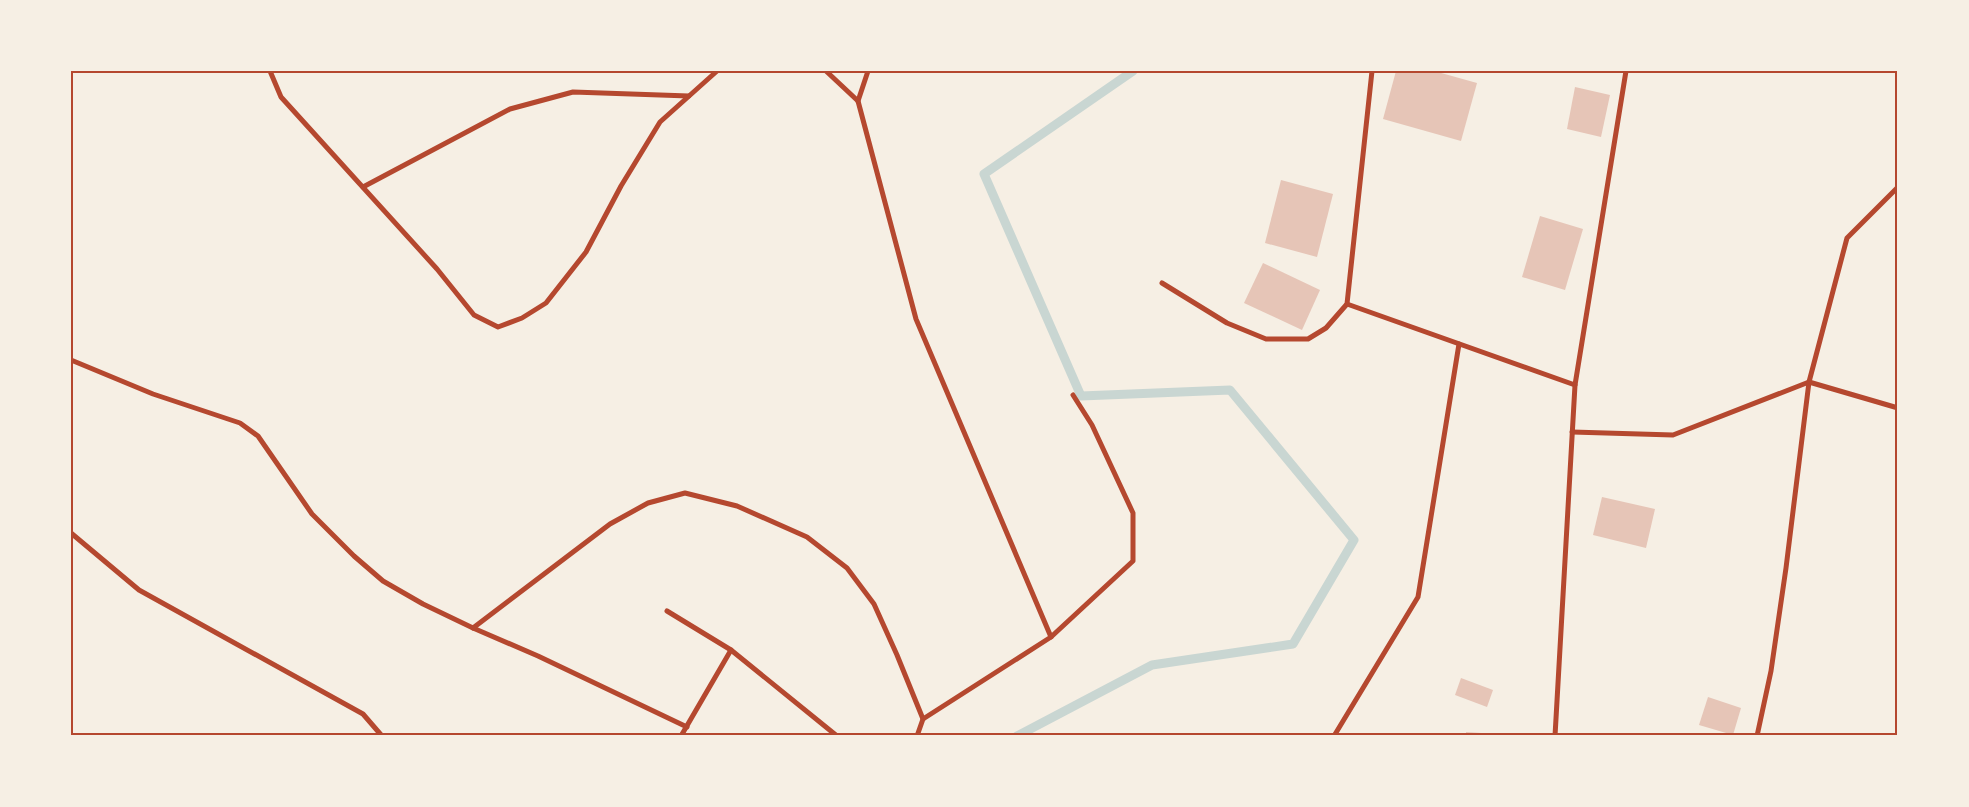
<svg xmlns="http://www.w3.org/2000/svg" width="1969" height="807" font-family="Poppins,sans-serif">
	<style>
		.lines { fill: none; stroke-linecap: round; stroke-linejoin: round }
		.stream { stroke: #c9d6d2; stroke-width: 9 }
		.building { fill: #e6c5b7 }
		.minor { stroke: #b5482f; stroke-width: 5 }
		.neatline { fill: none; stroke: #b5482f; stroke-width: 2 }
	</style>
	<rect width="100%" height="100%" fill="#f6efe4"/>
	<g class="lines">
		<path class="stream" d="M 1017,736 L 1152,665 L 1293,644 L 1354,540 L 1230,390 L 1081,396 L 984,174 L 1133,71"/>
	</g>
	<g class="building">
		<path d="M 1396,71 L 1434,71 L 1477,83 L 1461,141 L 1383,119 Z"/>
		<path d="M 1575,87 L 1610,95 L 1601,137 L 1567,129 Z"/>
		<path d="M 1281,180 L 1333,194 L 1317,257 L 1265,243 Z"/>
		<path d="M 1540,216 L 1583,229 L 1565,290 L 1522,277 Z"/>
		<path d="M 1263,263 L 1320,290 L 1302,330 L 1244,303 Z"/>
		<path d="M 1602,497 L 1655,509 L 1646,548 L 1593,535 Z"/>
		<path d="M 1461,678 L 1493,690 L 1487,707 L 1455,695 Z"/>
		<path d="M 1708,697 L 1741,708 L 1733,735 L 1699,725 Z"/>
		<path d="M 1466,732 L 1497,734 L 1497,736 L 1466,736 Z"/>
	</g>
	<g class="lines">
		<g class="minor">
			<path d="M 270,71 L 281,97 L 437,269 L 474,315 L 498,327 L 522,318 L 546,303 L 586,252 L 621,186 L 660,122 L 717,71"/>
			<path d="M 826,71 L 858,101 L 916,319 L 1051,637"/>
			<path d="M 858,101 L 868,71"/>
			<path d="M 363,187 L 510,109 L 573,92 L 689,96"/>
			<path d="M 1162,283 L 1227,323 L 1266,339 L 1308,339 L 1326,328 L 1347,304 L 1372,71"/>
			<path d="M 1347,304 L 1575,385"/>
			<path d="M 71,360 L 153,394 L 240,423 L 258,436 L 312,514 L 354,556 L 383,581 L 423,604 L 473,628 L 538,656 L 687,727"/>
			<path d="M 1572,432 L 1673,435 L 1809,382 L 1898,408"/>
			<path d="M 71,533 L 139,590 L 363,714 L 382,736"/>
			<path d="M 667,611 L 731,650 L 837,736"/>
			<path d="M 473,628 L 610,524 L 648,503 L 685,493 L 737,506 L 807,537 L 847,568 L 874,604 L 897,655 L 923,719"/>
			<path d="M 681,736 L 731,650"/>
			<path d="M 917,736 L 923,719 L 1051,637 L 1133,561 L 1133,513 L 1092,425 L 1073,395"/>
			<path d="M 1334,736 L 1418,597 L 1459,344"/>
			<path d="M 1555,736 L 1575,385 L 1626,71"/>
			<path d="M 1757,736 L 1771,671 L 1786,568 L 1809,382 L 1847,238 L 1898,187"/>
		</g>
	</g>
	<rect width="1969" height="807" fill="none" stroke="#f6efe4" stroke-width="145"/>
	<rect x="72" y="72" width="1824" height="662" class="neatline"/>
</svg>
